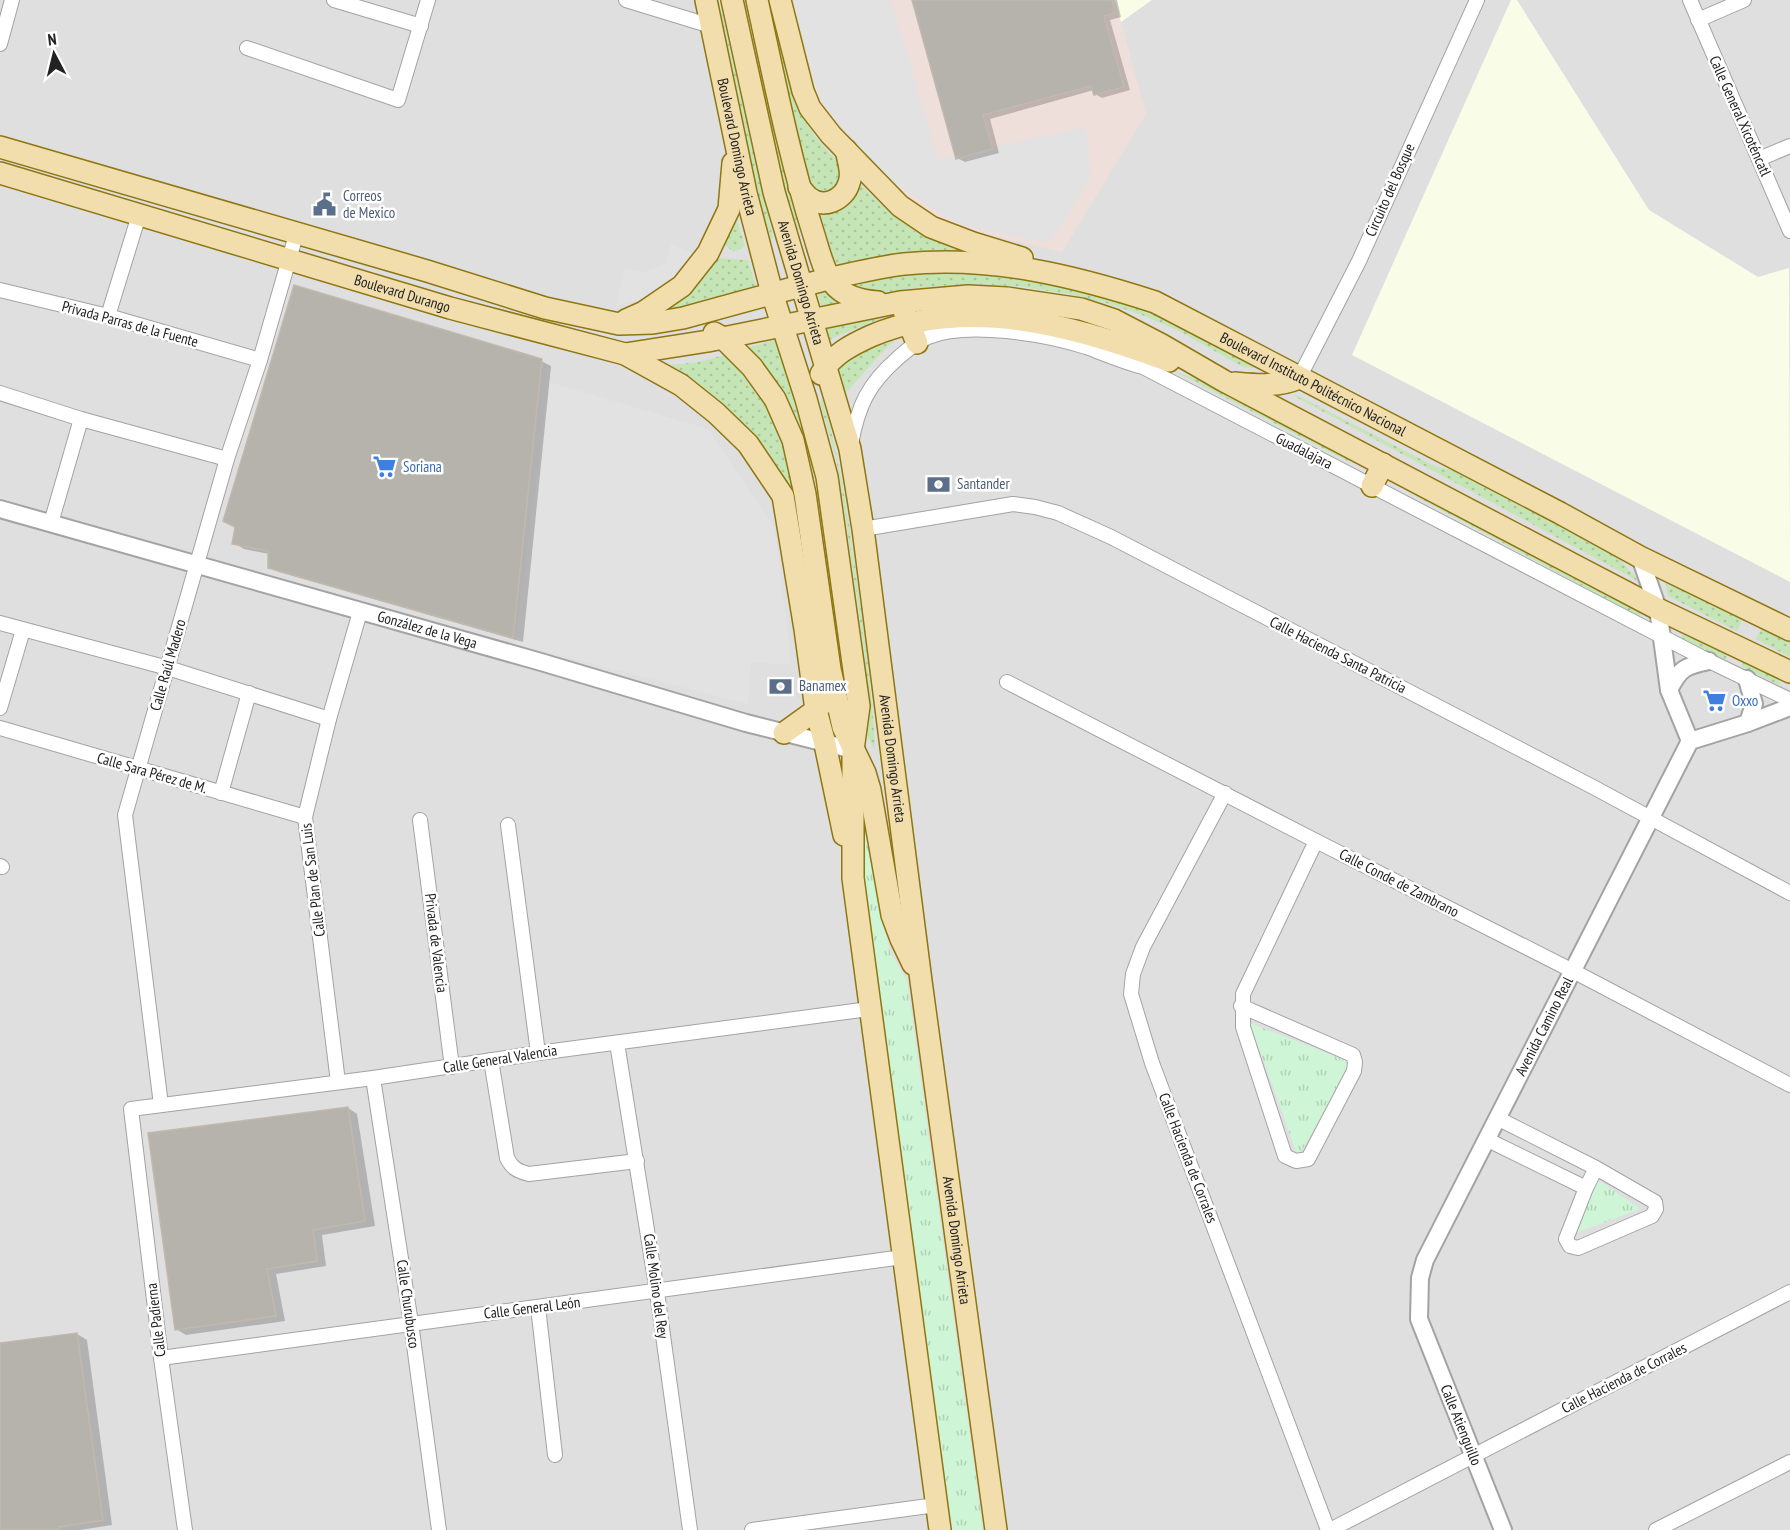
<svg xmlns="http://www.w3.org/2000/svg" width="1790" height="1530" font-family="'PT Sans Narrow',sans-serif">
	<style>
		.residential { fill: #e0dfdf }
		.commercial { fill: #efdfdb }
		.education { fill: #f9fce7 }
		.grass { fill: url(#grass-dots) }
		.park { fill: url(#park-tufts) }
		.parking { fill: #e2e2e2 }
		.shadow { fill: #0003 }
		.building { fill: #b6b2ac; stroke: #c1b9ad; stroke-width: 1.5 }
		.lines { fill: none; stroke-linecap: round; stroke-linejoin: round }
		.minor-casing { stroke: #a3a3a3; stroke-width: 16 }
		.tertiary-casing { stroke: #a3a3a3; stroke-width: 20 }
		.primary-casing { stroke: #8e7611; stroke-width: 24 }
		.minor { stroke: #fff; stroke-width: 14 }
		.tertiary { stroke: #fff; stroke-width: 16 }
		.primary { stroke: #f2dead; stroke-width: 21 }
		.labels { text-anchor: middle; stroke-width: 5; stroke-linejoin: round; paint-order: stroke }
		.street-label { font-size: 15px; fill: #222; stroke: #fff }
		.service-label { font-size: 15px; fill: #4e5e75; stroke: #fff; text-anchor: start }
		.shop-label { font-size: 15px; fill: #366cbe; stroke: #fff; text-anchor: start }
	</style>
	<defs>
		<pattern id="grass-dots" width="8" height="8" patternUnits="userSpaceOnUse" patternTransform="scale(1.5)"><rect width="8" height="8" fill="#c6e5b6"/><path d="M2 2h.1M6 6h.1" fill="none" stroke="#aac49c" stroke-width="1.8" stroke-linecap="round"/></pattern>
		<pattern id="park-tufts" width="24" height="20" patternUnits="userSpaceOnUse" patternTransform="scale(1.5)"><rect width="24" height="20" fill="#cdf5d6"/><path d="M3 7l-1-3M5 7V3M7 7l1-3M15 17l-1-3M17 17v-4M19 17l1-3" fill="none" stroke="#b0d2b7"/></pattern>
	</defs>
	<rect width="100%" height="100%" fill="#f1efea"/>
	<rect class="residential" x="0" y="0" width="1790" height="1530"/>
	<path class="commercial" d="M 790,0 L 1115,0 L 1146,114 L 1062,252 L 985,234 L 918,211 L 825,115 L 810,84 Z"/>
	<g class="education">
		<path d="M 1115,0 L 1152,0 L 1121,22 Z"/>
		<path d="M 1511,0 L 1517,0 L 1649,210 L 1758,277 L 1789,268 L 1790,582 L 1352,355 Z"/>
	</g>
	<g class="grass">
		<path d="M 716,0 L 719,0 L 773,238 L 770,239 L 755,187 Z"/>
		<path d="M 746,0 L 748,0 L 785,173 L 801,229 L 798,230 L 781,173 Z"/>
		<path d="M 767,0 L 769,0 C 781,48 787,100 818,140 C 825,149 835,158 844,167 L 837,194 L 810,193 Z"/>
		<path d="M 860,184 L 886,209 L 916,232 L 961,250 L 896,255 L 842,265 L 834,262 L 814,212 C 838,215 853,209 860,184 Z"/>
		<path d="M 734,211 L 745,246 L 734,252 L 723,244 Z"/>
		<path d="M 717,258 L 748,260 L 756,287 L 692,306 L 665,311 C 687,295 701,282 717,258 Z"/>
		<path d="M 953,271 C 984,274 1018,274 1049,280 C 1125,295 1196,334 1264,369 L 1243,367 L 1179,331 L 1142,315 L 1106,303 L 1068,294 L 1016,286 L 968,284 L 915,288 L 874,294 L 861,291 L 847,283 L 898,274 Z"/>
		<path d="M 822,288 L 839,304 L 822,308 L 816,290 Z"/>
		<path d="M 894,313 L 826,341 L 820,325 Z"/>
		<path d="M 900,327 L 901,336 L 886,348 L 844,395 L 835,366 Z"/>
		<path d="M 775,340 L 810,452 L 839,654 L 836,654 L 811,477 L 746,348 Z"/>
		<path d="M 728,354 L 763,400 L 785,443 L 795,486 L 823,689 L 780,484 L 661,366 L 698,362 Z"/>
		<path d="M 1168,368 L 1187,376 L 1218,384 L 1340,451 L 1351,463 Z"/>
		<path d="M 1295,394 L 1434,466 L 1468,474 L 1616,555 L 1640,582 L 1294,396 Z"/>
		<path d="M 822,399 C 840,456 848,515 856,574 C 864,633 873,692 875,751 L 868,737 L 865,657 L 842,492 L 836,458 L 820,403 Z"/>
		<path d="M 1391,478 L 1641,611 L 1640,617 L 1408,492 Z"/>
		<path d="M 1665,580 L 1743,618 L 1737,631 L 1668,596 Z"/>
		<path d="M 1762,628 L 1790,643 L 1790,657 L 1756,639 Z"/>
		<path d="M 1683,633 L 1727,655 L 1725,661 L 1681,638 Z"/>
		<path d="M 1744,662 L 1780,680 L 1779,685 L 1741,666 Z"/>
	</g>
	<g class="park">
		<path d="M 866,809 L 883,925 L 890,952 L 907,981 L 983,1530 L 953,1530 L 943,1479 L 863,881 Z"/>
		<path d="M 1250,1023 L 1352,1063 L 1298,1157 Z"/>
		<path d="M 1597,1179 L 1640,1209 L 1573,1234 Z"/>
	</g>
	<g class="parking">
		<path d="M 793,0 L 891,0 L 938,159 L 1086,127 L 1091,176 L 1062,225 L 1047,243 L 958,224 L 882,176 L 819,102 Z"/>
		<path d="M 671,244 L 695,254 L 659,293 L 616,306 L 625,268 L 644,273 L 666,263 Z"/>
		<path d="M 549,382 L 708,429 L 774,527 L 792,664 L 751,663 L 748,704 L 515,644 Z"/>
	</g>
	<g class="shadow">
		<path d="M 913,0 L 1117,0 L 1121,17 L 1110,20 L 1130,90 L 1102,98 L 1095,94 L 1094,90 L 990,119 L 999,153 L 965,162 L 957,158 Z"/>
		<path d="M 541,361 L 551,366 L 523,642 L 279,572 L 269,567 L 269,554 L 244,549 L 234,543 Z"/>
		<path d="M 348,1108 L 357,1114 L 375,1226 L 322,1235 L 326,1266 L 276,1274 L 285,1321 L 186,1335 L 176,1329 Z"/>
		<path d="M 77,1334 L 87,1340 L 112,1525 L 80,1530 L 0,1530 L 0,1345 Z"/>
	</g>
	<g class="building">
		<path d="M 912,0 L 1112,0 L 1115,13 L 1104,16 L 1124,87 L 1094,95 L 1091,86 L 983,115 L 993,149 L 956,159 Z"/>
		<path d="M 294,285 L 542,359 L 513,638 L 268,568 L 268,551 L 232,544 L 235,527 L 223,521 Z"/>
		<path d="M 348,1107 L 365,1221 L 313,1230 L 317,1261 L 267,1269 L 276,1316 L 175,1330 L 148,1133 Z"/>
		<path d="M 77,1333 L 103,1520 L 59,1527 L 59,1530 L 0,1530 L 0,1343 Z"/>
	</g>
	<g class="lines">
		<defs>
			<g id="minor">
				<path d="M 334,0 L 421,26"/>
				<path d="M 626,0 L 711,26"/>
				<path d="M 1690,0 L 1790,231"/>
				<path d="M 1698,20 L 1744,0"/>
				<path d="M 0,44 L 12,0"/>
				<path d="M 247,48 L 398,100 L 428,0"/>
				<path d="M 1759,159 L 1790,146"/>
				<path d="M 0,290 L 108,316 L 260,360"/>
				<path d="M 108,316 L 139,215"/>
				<path d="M 1299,378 L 1359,261 L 1477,0"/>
				<path d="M 0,393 L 81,419 L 227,459"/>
				<path d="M 851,444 C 858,406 868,384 898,358 C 907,350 916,342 928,337 C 967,321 1046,334 1086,347 C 1105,354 1123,362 1143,367 L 1709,661 L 1790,700"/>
				<path d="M 51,523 L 81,419"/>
				<path d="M 863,529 L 1013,504 L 1035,507 L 1058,513 L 1111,537 L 1593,787 L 1790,893"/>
				<path d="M 0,623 L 168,668 L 329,719"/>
				<path d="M 1007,682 L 1316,841 L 1573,971 L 1790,1085"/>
				<path d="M 0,708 L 23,630"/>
				<path d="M 0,728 L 305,817"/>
				<path d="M 221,793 L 249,693"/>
				<path d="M 1225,793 L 1143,947 L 1133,974 L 1131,994 L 1152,1063 L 1328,1530"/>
				<path d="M 420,820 L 452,1067"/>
				<path d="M 508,825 L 538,1053"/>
				<path d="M 0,866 L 2,867"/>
				<path d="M 1241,1006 L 1353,1055 L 1355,1062 L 1354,1071 L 1308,1159 L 1296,1161 L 1285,1156 L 1243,1027 L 1243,994 L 1316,841"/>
				<path d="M 617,1043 L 657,1292 L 690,1530"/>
				<path d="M 491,1060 L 507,1158 C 512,1168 517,1171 529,1174 L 637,1161"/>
				<path d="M 373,1078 L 411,1323 L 439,1530"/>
				<path d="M 338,1082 L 305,817 L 329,719 L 360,612"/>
				<path d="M 161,1105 L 125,815 L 227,459 L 260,360 L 296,235"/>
				<path d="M 1499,1119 L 1596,1168 L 1655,1202 L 1656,1209 L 1652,1216 L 1578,1248 L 1570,1246 L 1566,1239 L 1586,1188 L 1596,1168"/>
				<path d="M 1488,1140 L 1586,1188"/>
				<path d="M 538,1307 L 555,1455"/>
				<path d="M 161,1358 L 903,1257"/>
				<path d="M 185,1530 L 161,1358 L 131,1109 L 373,1078 L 538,1053 L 869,1009"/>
				<path d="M 752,1530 L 936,1505"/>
				<path d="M 1330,1530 L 1790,1292"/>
				<path d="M 1656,1530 L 1790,1462"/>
			</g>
			<g id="tertiary">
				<path id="s1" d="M 0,509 L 541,662 L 746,723 L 853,750"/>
				<path d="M 1640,557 L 1658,609 L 1669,690 L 1690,741"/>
				<path d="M 1747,679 L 1754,704 L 1748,723"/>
				<path d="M 1669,690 C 1680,668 1685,666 1709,661"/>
				<path id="s2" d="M 1503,1530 L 1419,1319 L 1420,1278 L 1425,1260 L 1690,741 L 1748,723 L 1790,707"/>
			</g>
			<g id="primary">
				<path id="s3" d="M 706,0 L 746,193 L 772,293 L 806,399 L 827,477 L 859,706 L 853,750 L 853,878 L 940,1530"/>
				<path id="s4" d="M 732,0 L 774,192 L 850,449 L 863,529 L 921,981 L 996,1530"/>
				<path d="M 757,0 C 774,78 789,156 813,232 C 818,247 823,271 833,283 C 844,297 862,301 878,302"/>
				<path d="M 780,0 L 803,91 L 810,108 L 831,135 L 900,206 L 931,227 L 973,243 L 1022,258"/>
				<path id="s5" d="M 0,147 L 427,271 L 545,308 L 619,324 L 653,323 L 683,318 C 730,305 777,292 824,280 C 850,274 877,267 904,264 C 990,255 1075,276 1155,302 L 1560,513 L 1640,557 L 1790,630"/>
				<path id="s6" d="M 0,173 L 450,308 L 625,354 L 708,341 L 900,302 L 968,296 L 1007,298 L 1081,309 L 1114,320 L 1162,345 L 1224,381 L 1576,566 L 1658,609 L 1790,672"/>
				<path d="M 799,187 C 802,190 805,194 808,197 C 823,210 844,200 849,183 C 853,173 848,160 846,150"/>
				<path d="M 904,311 L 917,343"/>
				<path d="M 626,320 L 644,312 L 682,286 L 708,253 L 729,209 L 733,163"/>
				<path d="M 714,333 L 723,338 L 752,367 L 775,399 L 793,440 L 805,494 L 830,669 L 843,727 L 865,773 L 870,790 L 892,915 L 901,939 L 913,964"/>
				<path d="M 625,354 L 681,385 L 716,413 L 748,444 L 783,496 L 805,629 L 816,710 L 825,744 L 844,835"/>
				<path d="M 821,374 C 832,355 851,345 871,336 C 967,295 1076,326 1169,361"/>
				<path d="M 1235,383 C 1258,385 1278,387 1299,378"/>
				<path d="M 1372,486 L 1383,464"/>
				<path d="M 784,733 L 816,710 L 825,701"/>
			</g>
		</defs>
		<use href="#minor" class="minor-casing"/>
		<use href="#tertiary" class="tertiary-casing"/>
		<use href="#primary" class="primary-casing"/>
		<use href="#minor" class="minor"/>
		<use href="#tertiary" class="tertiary"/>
		<use href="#primary" class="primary"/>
	</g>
	<defs>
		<symbol id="civic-bare" viewBox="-9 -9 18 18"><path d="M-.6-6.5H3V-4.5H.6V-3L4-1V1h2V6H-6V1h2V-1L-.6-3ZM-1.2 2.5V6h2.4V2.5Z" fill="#5c6f8a" stroke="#fff" stroke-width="2.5" paint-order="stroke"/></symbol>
		<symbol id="supermarket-bare" viewBox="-9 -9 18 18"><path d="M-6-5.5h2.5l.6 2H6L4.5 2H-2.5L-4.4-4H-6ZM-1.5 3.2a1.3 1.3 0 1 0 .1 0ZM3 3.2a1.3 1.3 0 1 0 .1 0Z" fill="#3f7fe0" stroke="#fff" stroke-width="2.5" paint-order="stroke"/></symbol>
		<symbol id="bank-bare" viewBox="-9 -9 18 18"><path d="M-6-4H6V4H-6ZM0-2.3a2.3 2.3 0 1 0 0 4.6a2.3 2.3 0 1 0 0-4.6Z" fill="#5c6f8a" stroke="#fff" stroke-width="2.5" paint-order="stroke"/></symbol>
	</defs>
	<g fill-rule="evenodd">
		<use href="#civic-bare" x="308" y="188" width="33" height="33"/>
		<use href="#supermarket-bare" x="368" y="450" width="33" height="33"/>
		<use href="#bank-bare" x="922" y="468" width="33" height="33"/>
		<use href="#bank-bare" x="764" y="670" width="33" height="33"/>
		<use href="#supermarket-bare" x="1698" y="684" width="33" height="33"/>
	</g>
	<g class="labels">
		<g class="street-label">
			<text transform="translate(1740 116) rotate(66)" y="5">Calle General Xicoténcatl</text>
			<text dy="5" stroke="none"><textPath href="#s3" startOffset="150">Boulevard Domingo Arrieta</textPath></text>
			<text transform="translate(1390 190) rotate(-66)" y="5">Circuito del Bosque</text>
			<text dy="5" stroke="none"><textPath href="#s4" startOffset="291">Avenida Domingo Arrieta</textPath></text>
			<text dy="5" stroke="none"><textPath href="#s6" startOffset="420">Boulevard Durango</textPath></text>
			<text transform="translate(130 324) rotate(15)" y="5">Privada Parras de la Fuente</text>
			<text dy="5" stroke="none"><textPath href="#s5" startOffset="1370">Boulevard Instituto Politécnico Nacional</textPath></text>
			<text transform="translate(1304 451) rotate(27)" y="5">Guadalajara</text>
			<text dy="5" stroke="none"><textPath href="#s1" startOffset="444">González de la Vega</textPath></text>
			<text transform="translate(1338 655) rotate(27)" y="5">Calle Hacienda Santa Patricia</text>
			<text transform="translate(168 665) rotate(-74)" y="5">Calle Raúl Madero</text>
			<text dy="5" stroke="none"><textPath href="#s4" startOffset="777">Avenida Domingo Arrieta</textPath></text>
			<text transform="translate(152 773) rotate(16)" y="5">Calle Sara Pérez de M.</text>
			<text transform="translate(313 880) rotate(-97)" y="5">Calle Plan de San Luis</text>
			<text transform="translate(1399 883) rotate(27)" y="5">Calle Conde de Zambrano</text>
			<text transform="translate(436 943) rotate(83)" y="5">Privada de Valencia</text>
			<text dy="5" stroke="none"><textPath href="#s2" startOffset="549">Avenida Camino Real</textPath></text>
			<text transform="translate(500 1059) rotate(-9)" y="5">Calle General Valencia</text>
			<text transform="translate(1188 1158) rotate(69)" y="5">Calle Hacienda de Corrales</text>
			<text dy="5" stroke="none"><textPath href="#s4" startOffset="1263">Avenida Domingo Arrieta</textPath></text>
			<text transform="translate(656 1286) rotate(82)" y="5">Calle Molino del Rey</text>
			<text transform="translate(408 1304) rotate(82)" y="5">Calle Churubusco</text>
			<text transform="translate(532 1308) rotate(-7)" y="5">Calle General León</text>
			<text transform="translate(156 1320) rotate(-97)" y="5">Calle Padierna</text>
			<text transform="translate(1624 1378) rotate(-27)" y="5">Calle Hacienda de Corrales</text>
			<text transform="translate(1461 1425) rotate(68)" y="5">Calle Atienguillo</text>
		</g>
		<g class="service-label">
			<text x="343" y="201">Correos<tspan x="343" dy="17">de Mexico</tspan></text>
			<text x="957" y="489">Santander</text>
			<text x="799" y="691">Banamex</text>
		</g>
		<g class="shop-label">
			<text x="403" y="472">Soriana</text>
			<text x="1732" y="706">Oxxo</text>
		</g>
	</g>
	<g transform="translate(54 54) rotate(353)" stroke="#ffffff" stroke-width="4.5" paint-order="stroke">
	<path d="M0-4.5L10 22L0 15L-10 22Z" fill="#222222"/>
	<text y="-9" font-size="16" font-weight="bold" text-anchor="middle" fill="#222222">N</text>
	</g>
</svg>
